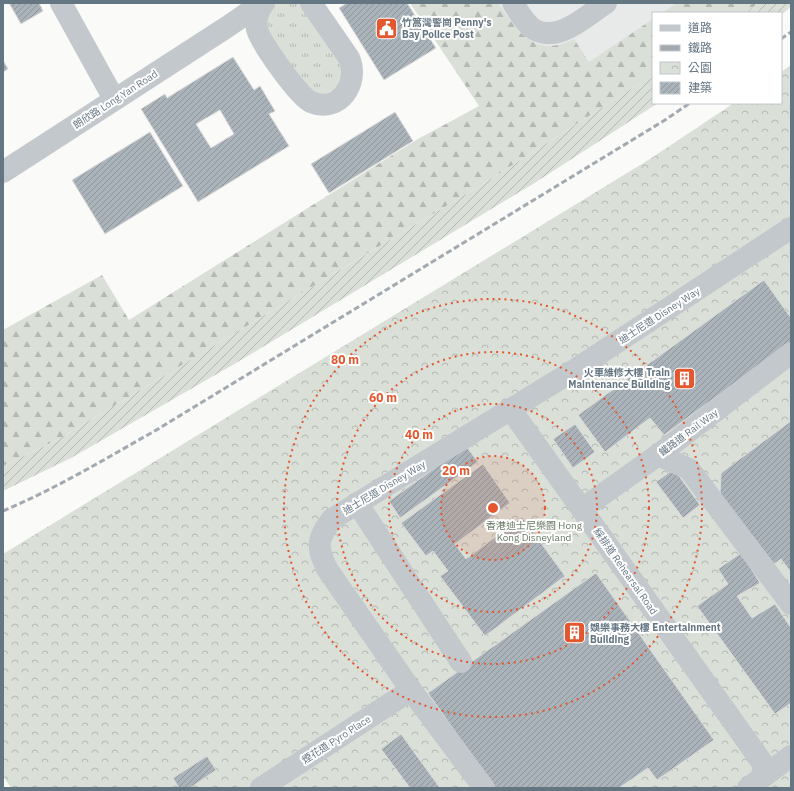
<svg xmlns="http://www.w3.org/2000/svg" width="794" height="791" font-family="'IBM Plex Sans','Noto Sans TC',sans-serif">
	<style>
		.built { fill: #e8e9e9 }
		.grass { fill: url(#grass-tufts) }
		.forest { fill: url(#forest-firs) }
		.park { fill: url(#park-crowns) }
		.garden { fill: url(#garden-furrows) }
		.building { fill: url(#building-hatch); stroke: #dcdcda; fill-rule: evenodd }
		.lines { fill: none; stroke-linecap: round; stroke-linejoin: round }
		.minor { stroke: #c3c8cc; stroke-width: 22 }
		.rail { stroke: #a2aab0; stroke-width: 3; stroke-dasharray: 6 3; stroke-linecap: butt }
		.ring { fill: none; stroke: #e4572e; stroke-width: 2; stroke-dasharray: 2 4 }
		.labels { text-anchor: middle; stroke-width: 4; stroke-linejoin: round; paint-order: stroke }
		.poi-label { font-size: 10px; font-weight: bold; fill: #657683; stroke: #fff; text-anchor: start }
		.street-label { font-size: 10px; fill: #657683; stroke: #fff }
		.park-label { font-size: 10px; fill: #687a64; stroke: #fff }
		.centre { fill: #e4572e; stroke: #fff; stroke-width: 2 }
		.ring-label { font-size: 12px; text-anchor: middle; font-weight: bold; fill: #e4572e; stroke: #fff; stroke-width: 4; stroke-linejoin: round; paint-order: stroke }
	</style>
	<defs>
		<pattern id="grass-tufts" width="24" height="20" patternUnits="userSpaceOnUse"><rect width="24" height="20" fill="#dadfd7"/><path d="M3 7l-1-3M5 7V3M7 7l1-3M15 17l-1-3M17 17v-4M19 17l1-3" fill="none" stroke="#b4b9b4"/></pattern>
		<pattern id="forest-firs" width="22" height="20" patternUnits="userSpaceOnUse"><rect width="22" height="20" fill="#dadfd7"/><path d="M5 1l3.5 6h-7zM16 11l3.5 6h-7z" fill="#b4b9b4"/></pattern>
		<pattern id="park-crowns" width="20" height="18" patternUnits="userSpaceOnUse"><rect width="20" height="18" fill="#dadfd7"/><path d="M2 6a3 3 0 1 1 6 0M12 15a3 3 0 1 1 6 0" fill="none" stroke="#b4b9b4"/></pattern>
		<pattern id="garden-furrows" width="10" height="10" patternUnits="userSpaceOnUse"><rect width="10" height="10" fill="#dadfd7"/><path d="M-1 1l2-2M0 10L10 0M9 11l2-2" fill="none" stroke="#b4b9b4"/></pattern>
		<pattern id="building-hatch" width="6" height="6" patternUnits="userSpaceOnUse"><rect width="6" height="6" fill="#aab3b9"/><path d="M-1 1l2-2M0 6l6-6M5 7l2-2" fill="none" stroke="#8e969c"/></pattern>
	</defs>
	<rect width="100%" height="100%" fill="#fafaf8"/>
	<path class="built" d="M 483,3 L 729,3 L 715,13 L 653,13 L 653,56 L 555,124 Z"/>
	<path class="grass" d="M 272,3 L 302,3 L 344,61 L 347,84 L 314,99 L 265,36 L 263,15 Z"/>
	<g class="forest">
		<path d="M 410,3 L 498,3 C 518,32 535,59 574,39 L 589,62 L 653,19 L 653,75 L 483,184 L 57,440 L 3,466 L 3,330 L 102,275 L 129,320 L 418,139 L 479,106 Z"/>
		<path d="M 677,3 L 759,3 L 745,13 L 662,13 Z"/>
	</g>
	<path class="park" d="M 791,65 L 791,788 L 11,788 L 3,776 L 3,554 L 650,159 L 734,103 L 781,103 L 781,72 Z"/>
	<g class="garden">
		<path d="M 759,3 L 791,3 L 791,7 L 781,15 L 781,13 L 745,13 Z"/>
		<path d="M 653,75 L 653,103 L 658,103 L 533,184 L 236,363 L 71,458 L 3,491 L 3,466 L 57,440 L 483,184 Z"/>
	</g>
	<g class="building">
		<path d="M 9,3 L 39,3 L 43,11 L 21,24 Z"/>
		<path d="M 347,3 L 407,3 L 436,48 L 384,80 L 339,8 Z"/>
		<path d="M 233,57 L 254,90 L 260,86 L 275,111 L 269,114 L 289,146 L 198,202 L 141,109 L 165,94 L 167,98 ZM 220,110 L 234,134 L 211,148 L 196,124 Z"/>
		<path d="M 3,60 L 8,69 L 3,72 Z"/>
		<path d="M 395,112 L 413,141 L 329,193 L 311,164 Z"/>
		<path d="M 150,132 L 183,186 L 105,234 L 72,180 Z"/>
		<path d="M 764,280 L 791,318 L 791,342 L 664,435 L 650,418 L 605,452 L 578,415 Z"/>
		<path d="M 791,421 L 791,570 L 790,571 L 781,559 L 774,564 L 720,494 L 721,473 Z"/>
		<path d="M 575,424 L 595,452 L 573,468 L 553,439 Z"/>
		<path d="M 466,446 L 478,462 L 400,518 L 389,501 Z"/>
		<path d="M 483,464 L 510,503 L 455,544 L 466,559 L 522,517 L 565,576 L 485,636 L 440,576 L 448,571 L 433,551 L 426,556 L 401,523 Z"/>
		<path d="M 674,469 L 700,505 L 683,518 L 656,482 Z"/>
		<path d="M 741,553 L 760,583 L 737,596 L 752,618 L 775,604 L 791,628 L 791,703 L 775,714 L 697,606 L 728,584 L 718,569 Z"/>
		<path d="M 596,573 L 714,740 L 657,780 L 648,768 L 619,788 L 495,788 L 428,693 Z"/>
		<path d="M 401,734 L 440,788 L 410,788 L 381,749 Z"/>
		<path d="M 207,756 L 216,770 L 190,788 L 179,788 L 173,778 Z"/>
	</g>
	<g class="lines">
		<g class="minor">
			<path d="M 61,3 L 114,99"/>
			<path d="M 264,3 C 258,11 255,19 257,29 C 260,42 299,97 311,102 C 339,114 360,83 349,58 L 311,3"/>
			<path d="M 513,3 C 518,11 524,22 532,28 C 557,45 586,16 606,3"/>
			<path d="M 3,172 L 227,27 L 262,3"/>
			<path d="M 511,410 L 769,772"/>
			<path d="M 658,455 L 689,469 L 791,604"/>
			<path d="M 357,503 L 461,662"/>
			<path d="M 582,509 L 658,455 L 791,353"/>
			<path d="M 261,788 L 411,690"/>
			<path d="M 484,788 L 411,690 L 327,569 C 316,545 317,540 332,519 L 576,369 L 791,228"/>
			<path d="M 748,788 L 791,756"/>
		</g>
		<g class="rail">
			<path d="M 781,39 L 791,32"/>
			<path d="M 3,511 C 57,488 107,458 158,429 L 665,120 L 690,103"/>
		</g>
	</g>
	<circle cx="493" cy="508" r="52" fill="#e4572e" fill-opacity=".12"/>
	<g class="ring">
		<circle cx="493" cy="508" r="52"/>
		<circle cx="493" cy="508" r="104"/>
		<circle cx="493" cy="508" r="156"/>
		<circle cx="493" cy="508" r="209"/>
	</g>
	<defs>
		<symbol id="civic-square" viewBox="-11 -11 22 22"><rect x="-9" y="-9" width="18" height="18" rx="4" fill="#e4572e" stroke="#fff"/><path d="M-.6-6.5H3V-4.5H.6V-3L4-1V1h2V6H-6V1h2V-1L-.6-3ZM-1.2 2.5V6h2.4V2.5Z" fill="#fff"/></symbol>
		<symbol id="building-square" viewBox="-11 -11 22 22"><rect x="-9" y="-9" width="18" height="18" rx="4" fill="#e4572e" stroke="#fff"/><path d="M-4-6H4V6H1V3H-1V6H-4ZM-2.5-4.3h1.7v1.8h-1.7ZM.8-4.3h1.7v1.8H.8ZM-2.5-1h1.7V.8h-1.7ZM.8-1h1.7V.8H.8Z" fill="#fff"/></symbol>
	</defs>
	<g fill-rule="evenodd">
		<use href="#civic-square" x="374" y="16" width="25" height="25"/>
		<use href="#building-square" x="672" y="366" width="25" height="25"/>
		<use href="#building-square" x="562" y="620" width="25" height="25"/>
	</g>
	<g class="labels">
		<g class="poi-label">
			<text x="402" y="26">竹篙灣警崗 Penny's<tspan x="402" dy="12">Bay Police Post</tspan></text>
			<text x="670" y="376" text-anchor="end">火車維修大樓 Train<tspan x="670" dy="12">Maintenance Building</tspan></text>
			<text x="590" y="631">娛樂事務大樓 Entertainment<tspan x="590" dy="12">Building</tspan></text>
		</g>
		<g class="street-label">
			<text transform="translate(115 99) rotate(-33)" y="4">朗欣路 Long Yan Road</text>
			<text transform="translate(659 315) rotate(-33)" y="4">迪士尼道 Disney Way</text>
			<text transform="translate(688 432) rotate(-37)" y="4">鐵路道 Rail Way</text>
			<text transform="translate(384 487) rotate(-31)" y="4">迪士尼道 Disney Way</text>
			<text transform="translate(626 571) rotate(55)" y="4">綵排道 Rehearsal Road</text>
			<text transform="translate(336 739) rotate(-33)" y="4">煙花道 Pyro Place</text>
		</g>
		<g class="park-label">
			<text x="534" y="529">香港迪士尼樂園 Hong<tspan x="534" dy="12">Kong Disneyland</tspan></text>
		</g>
	</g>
	<circle cx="493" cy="508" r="6" class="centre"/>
	<g class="ring-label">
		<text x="345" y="364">80 m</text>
		<text x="383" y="402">60 m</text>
		<text x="419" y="439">40 m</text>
		<text x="456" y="475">20 m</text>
	</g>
	<rect width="794" height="791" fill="none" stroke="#657683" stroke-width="8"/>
	<rect x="652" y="12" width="130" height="92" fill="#ffffff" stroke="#c1c8cd"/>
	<rect x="660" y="25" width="20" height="6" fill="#c3c8cc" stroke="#c1c8cd"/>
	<text x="688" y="32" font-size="12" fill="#657683">道路</text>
	<rect x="660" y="45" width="20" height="6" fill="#a2aab0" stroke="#c1c8cd"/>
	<text x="688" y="52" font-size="12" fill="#657683">鐵路</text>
	<rect x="660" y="62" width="20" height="12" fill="url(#park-crowns)" stroke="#c1c8cd"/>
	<text x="688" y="72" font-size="12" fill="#657683">公園</text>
	<rect x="660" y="82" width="20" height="12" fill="url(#building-hatch)" stroke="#c1c8cd"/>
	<text x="688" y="92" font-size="12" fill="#657683">建築</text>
</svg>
